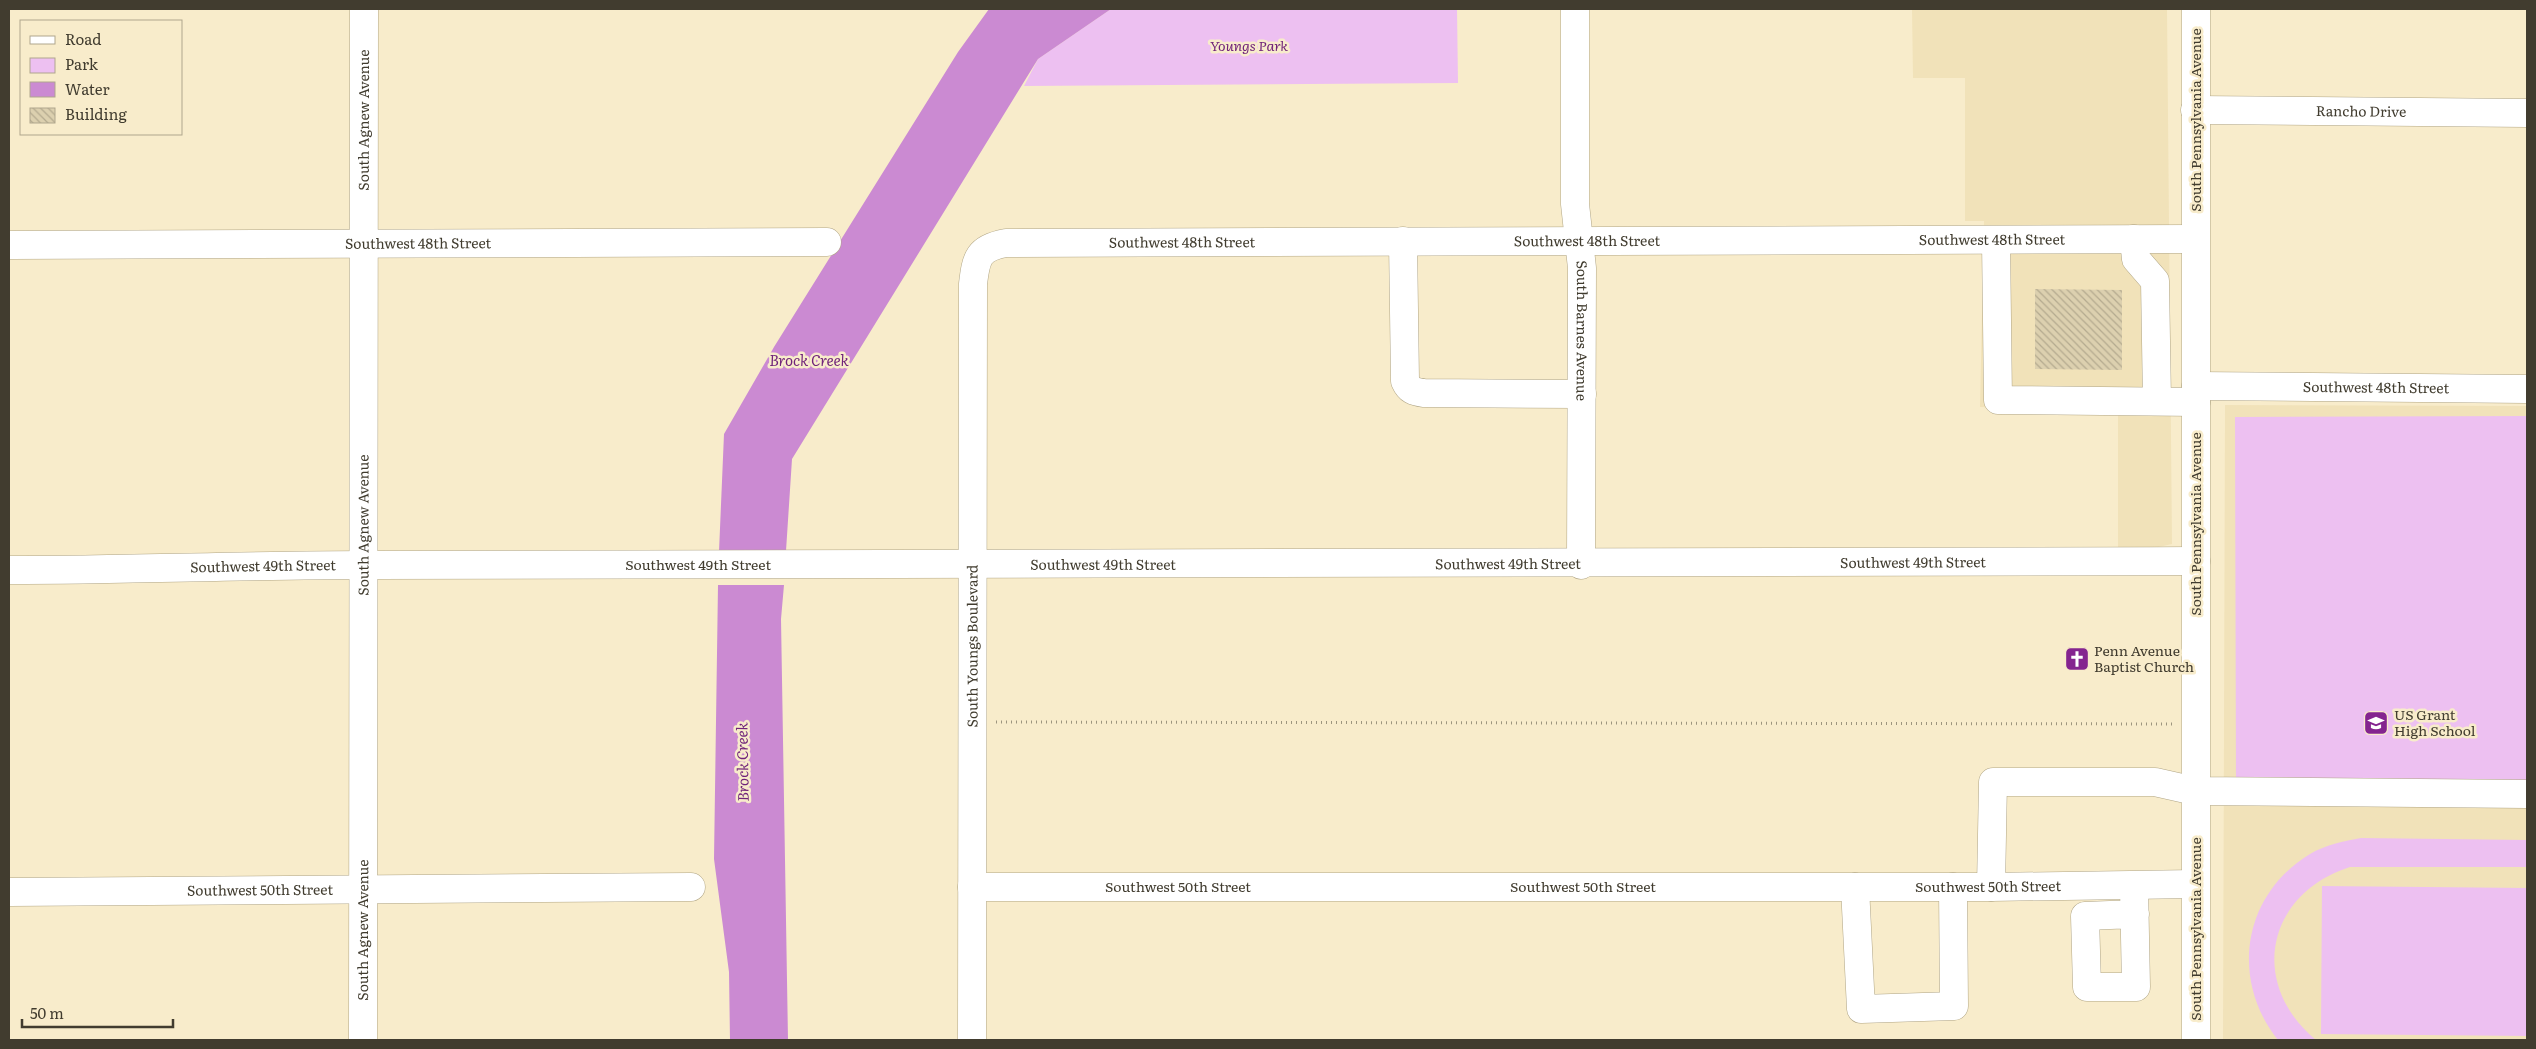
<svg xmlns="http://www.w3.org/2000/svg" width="2536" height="1049" font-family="Literata,serif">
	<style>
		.built { fill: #f1e2b9 }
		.park { fill: #edc0f1 }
		.water { fill: #cb8ad2 }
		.building { fill: url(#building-back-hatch) }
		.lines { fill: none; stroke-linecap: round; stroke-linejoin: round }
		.minor-casing { stroke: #b0a585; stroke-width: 29 }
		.major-casing { stroke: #b0a585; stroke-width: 29 }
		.path { stroke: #9d957e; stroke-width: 3; stroke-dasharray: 1 4; stroke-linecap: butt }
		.minor { stroke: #fff; stroke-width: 28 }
		.major { stroke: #fff; stroke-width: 28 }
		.labels { text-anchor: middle; stroke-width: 5; stroke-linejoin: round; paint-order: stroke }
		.park-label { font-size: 14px; font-style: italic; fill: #702279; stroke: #f8eccb }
		.street-label { font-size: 14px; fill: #413c2f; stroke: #f8eccb }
		.poi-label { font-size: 14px; fill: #413c2f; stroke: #f8eccb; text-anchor: start }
		.water-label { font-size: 15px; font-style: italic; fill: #70237a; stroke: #f8eccb }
	</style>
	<defs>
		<pattern id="building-back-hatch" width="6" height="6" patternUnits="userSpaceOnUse" patternTransform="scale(1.25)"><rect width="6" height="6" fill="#dcd0af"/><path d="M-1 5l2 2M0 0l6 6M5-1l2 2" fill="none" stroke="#b4aa8f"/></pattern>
	</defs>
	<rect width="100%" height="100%" fill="#f8eccb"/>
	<g class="built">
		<path d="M 1912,9 L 2167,9 L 2172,544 L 2154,548 L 2118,548 L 2118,411 L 1980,407 L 1984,221 L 1965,221 L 1965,78 L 1913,78 Z"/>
		<path d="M 2225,405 L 2527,406 L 2527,1040 L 2223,1040 Z"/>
	</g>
	<g class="park">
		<path d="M 1111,9 L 1457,9 L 1458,83 L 1024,86 L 1038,59 Z"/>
		<path d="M 2527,416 L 2527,783 L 2236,782 L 2235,417 Z"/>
		<path d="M 2361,838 L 2527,840 L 2527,867 L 2350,867 C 2266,894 2248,984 2316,1040 L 2278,1040 C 2230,980 2242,895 2310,854 C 2325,845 2344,841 2361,838 Z"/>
		<path d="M 2322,886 L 2527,888 L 2527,1036 L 2321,1034 Z"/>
	</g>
	<g class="water">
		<path d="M 989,9 L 1111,9 L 1038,59 L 792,459 L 786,551 L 719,552 L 724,434 L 774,347 L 958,52 Z"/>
		<path d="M 718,585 L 784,585 L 781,619 L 788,1040 L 730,1040 L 729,972 L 714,859 Z"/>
	</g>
	<path class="building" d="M 2035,289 L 2122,290 L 2122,370 L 2035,369 Z"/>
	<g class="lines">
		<defs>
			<g id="minor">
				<path id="s1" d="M 1575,9 L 1575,204 L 1582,268 L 1581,565"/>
				<path id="s2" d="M 2195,110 L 2527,113"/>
				<path d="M 2134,239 L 2136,259 L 2155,281 L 2157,401"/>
				<path d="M 1403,241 L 1405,381 C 1409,390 1414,392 1424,393 L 1582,394"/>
				<path d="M 1996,241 L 1998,400 L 2196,402"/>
				<path id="s3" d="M 9,245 L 827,242"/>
				<path id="s4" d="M 2196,386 L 2527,389"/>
				<path id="s5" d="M 9,570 C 130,570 250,565 371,565 C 980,565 1588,565 2196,561"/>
				<path d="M 2134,886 L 2136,987 L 2087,987 L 2085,916 L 2135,914"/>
				<path id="s6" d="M 972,887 L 1991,887 L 2195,884"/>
				<path d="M 1855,887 L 1861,1009 L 1954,1006 L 1953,887"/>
				<path d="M 1991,887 L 1993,782 L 2155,782 L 2195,791 L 2527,794"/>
				<path id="s7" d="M 9,892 L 691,887"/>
				<path id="s8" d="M 363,1040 L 364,9"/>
				<path id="s9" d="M 972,1040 L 973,284 C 976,258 978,248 1006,243 L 2195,239"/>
			</g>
			<path id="major" d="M 2196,1040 L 2196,9"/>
		</defs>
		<use href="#minor" class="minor-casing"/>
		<use href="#major" class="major-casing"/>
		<path class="path" d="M 996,722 L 2172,724"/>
		<use href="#minor" class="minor"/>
		<use href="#major" class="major"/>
	</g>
	<defs>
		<symbol id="church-square" viewBox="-11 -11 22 22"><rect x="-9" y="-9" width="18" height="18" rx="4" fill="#84248f" stroke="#f8eccb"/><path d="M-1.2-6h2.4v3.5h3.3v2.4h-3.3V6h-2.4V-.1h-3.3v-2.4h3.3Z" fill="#fff"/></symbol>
		<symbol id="school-square" viewBox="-11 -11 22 22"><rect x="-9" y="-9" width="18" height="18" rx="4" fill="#84248f" stroke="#f8eccb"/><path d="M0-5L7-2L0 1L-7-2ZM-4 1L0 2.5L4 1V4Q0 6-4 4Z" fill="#fff"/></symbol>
	</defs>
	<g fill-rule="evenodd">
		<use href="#church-square" x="2063" y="645" width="28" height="28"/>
		<use href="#school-square" x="2362" y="709" width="28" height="28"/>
	</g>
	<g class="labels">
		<g class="park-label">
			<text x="1249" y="51">Youngs Park</text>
		</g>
		<g class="street-label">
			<text dy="5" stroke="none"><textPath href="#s2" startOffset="166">Rancho Drive</textPath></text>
			<text dy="5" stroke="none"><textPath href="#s8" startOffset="920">South Agnew Avenue</textPath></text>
			<text transform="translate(2196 120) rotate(-90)" y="5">South Pennsylvania Avenue</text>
			<text dy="5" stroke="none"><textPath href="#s9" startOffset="1801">Southwest 48th Street</textPath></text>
			<text dy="5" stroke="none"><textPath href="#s9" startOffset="991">Southwest 48th Street</textPath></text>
			<text dy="5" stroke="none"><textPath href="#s9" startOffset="1396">Southwest 48th Street</textPath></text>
			<text dy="5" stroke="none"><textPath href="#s3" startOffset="409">Southwest 48th Street</textPath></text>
			<text dy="5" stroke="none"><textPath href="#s1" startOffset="322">South Barnes Avenue</textPath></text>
			<text dy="5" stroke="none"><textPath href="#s4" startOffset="180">Southwest 48th Street</textPath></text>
			<text dy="5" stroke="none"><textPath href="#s8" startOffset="515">South Agnew Avenue</textPath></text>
			<text transform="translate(2196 524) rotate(-90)" y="5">South Pennsylvania Avenue</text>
			<text dy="5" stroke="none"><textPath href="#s5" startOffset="1904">Southwest 49th Street</textPath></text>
			<text dy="5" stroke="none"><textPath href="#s5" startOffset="689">Southwest 49th Street</textPath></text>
			<text dy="5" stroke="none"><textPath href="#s5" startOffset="1094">Southwest 49th Street</textPath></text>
			<text dy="5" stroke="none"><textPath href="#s5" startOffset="1499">Southwest 49th Street</textPath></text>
			<text dy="5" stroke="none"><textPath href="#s5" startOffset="254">Southwest 49th Street</textPath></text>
			<text dy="5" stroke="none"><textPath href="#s9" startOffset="394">South Youngs Boulevard</textPath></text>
			<text dy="5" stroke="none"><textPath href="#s6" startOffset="206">Southwest 50th Street</textPath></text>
			<text dy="5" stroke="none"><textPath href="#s6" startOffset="611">Southwest 50th Street</textPath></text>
			<text dy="5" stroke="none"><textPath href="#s6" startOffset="1016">Southwest 50th Street</textPath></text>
			<text dy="5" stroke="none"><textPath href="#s7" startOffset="251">Southwest 50th Street</textPath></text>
			<text dy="5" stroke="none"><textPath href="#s8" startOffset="110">South Agnew Avenue</textPath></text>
			<text transform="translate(2196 929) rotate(-90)" y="5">South Pennsylvania Avenue</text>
		</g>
		<g class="poi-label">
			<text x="2094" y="656">Penn Avenue<tspan x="2094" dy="16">Baptist Church</tspan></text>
			<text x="2394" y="720">US Grant<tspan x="2394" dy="16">High School</tspan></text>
		</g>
		<g class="water-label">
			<text x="809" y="366">Brock Creek</text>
			<text transform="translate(743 762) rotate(-91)" y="5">Brock Creek</text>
		</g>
	</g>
	<rect width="2536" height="1049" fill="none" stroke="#413c2f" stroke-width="20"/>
	<rect x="20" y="20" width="162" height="115" fill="#f8eccb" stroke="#afa68d"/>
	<rect x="30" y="36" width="25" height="8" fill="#ffffff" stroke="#afa68d"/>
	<text x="65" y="45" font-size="15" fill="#413c2f">Road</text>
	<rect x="30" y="58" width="25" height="15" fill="#edc0f1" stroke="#afa68d"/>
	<text x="65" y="70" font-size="15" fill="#413c2f">Park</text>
	<rect x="30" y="82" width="25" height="15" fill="#cb8ad2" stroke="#afa68d"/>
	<text x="65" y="95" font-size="15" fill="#413c2f">Water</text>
	<rect x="30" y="108" width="25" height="15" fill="url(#building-back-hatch)" stroke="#afa68d"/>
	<text x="65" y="120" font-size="15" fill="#413c2f">Building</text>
	<path d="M22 1019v8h151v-8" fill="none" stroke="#413c2f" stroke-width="2.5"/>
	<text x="30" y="1019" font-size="15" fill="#413c2f" stroke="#f8eccb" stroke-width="4" paint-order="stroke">50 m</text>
</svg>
